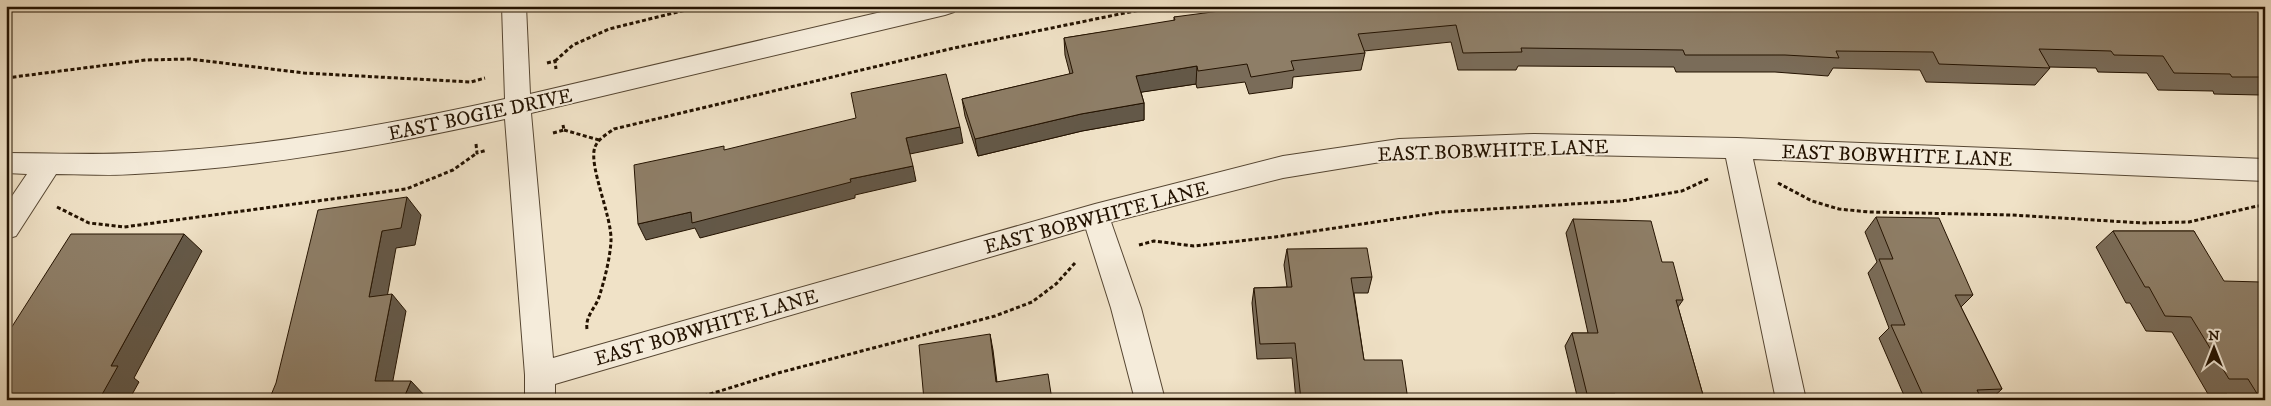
<svg xmlns="http://www.w3.org/2000/svg" width="2271" height="406" font-family="'IM FELL DW Pica',serif">
	<style>
		.lines { fill: none; stroke-linecap: round; stroke-linejoin: round }
		.minor-casing { stroke: #564632; stroke-width: 2 }
		.path { stroke: #231200; stroke-width: 3; stroke-dasharray: 4 2.5; stroke-linecap: butt }
		.minor { fill: #f5ecdb; fill-rule: evenodd }
		.wall { fill: #7a6c59; stroke: #231200 }
		.shaded-wall { fill: #635848; stroke: #231200 }
		.building { fill: #8e7e67; stroke: #231200 }
		.labels { text-anchor: middle; stroke-width: 4; stroke-linejoin: round; paint-order: stroke }
		.street-label { font-size: 20px; fill: #231200; stroke: #f5ecdb }
	</style>
	<rect width="100%" height="100%" fill="#f0e2c7"/>
	<filter id="stains"><feTurbulence type="fractalNoise" baseFrequency=".004" numOctaves="4"/><feColorMatrix values="0 0 0 0 .2 0 0 0 0 .09 0 0 0 0 .02 0 0 0 .5 -.17"/></filter>
	<radialGradient id="worn" r=".72"><stop offset=".6" stop-color="#630" stop-opacity="0"/><stop offset="1" stop-color="#630" stop-opacity=".3"/></radialGradient>
	<g class="lines">
		<defs>
			<path id="minor" d="M 502,6 L 526,6 L 530,94 L 907,6 L 957,6 L 954,12 L 945,15 L 531,113 L 553,358 L 1095,204 L 1283,156 L 1399,139 L 1534,134 L 1737,138 L 2265,159 L 2265,181 L 1753,159 L 1806,400 L 1776,400 L 1726,158 L 1534,154 L 1399,159 L 1283,178 L 1111,222 L 1141,308 L 1165,400 L 1135,400 L 1111,308 L 1086,229 L 555,384 L 555,400 L 525,400 L 525,375 L 505,119 C 383,146 261,168 135,174 C 109,176 82,174 56,174 L 16,236 L 6,239 L 6,205 L 27,174 L 6,173 L 6,153 C 49,153 92,155 135,153 C 260,148 383,126 505,99 Z"/>
		</defs>
		<use href="#minor" class="minor-casing"/>
		<g class="path">
			<path d="M 555,61 L 573,45 L 609,29 L 702,6"/>
			<path d="M 547,63 L 555,61 L 556,69"/>
			<path d="M 6,78 L 146,60 L 190,59 L 304,73 L 471,82 L 485,78"/>
			<path d="M 564,130 L 599,140"/>
			<path d="M 553,133 L 564,130 L 563,125"/>
			<path d="M 476,144 L 477,153 L 487,150"/>
			<path d="M 1778,183 L 1812,201 L 1839,209 L 1869,212 L 2012,215 L 2143,223 L 2189,222 L 2257,206 L 2265,206"/>
			<path d="M 57,207 L 89,223 L 124,227 L 406,189 L 453,170 L 477,153"/>
			<path d="M 1139,245 L 1154,241 L 1194,246 L 1275,237 L 1442,212 L 1622,201 L 1682,191 L 1708,179"/>
			<path d="M 587,329 C 585,315 597,307 600,294 C 605,278 610,258 611,241 C 612,216 588,165 595,147 C 598,139 607,134 614,129 L 954,48 L 1159,6"/>
			<path d="M 691,400 L 778,373 L 995,316 L 1032,302 L 1056,284 L 1075,263"/>
		</g>
		<use href="#minor" class="minor"/>
	</g>
	<g class="wall">
		<path d="M 2084,6 L 2179,8 L 2180,6 L 2265,6 L 2265,90 L 2260,95 L 2214,94 L 2213,91 L 2158,90 L 2147,73 L 2098,72 L 2096,68 L 2049,67 L 2050,68 L 2035,85 L 1926,82 L 1920,70 L 1833,68 L 1828,76 L 1775,72 L 1676,72 L 1674,67 L 1518,66 L 1516,70 L 1458,70 L 1451,42 L 1364,51 L 1365,53 L 1361,70 L 1293,77 L 1292,88 L 1249,94 L 1245,82 L 1197,88 L 1196,84 L 1141,92 L 1144,103 L 1144,120 L 1082,131 L 978,156 L 965,116 L 962,99 L 1070,74 L 1065,55 L 1064,38 L 1174,21 L 1174,17 L 1949,7 L 2080,10 Z"/>
		<path d="M 1876,217 L 1973,295 L 1961,307 L 2002,389 L 1990,400 L 1906,400 L 1879,338 L 1889,328 L 1868,273 L 1877,262 L 1865,232 Z"/>
		<path d="M 1573,219 L 1662,262 L 1683,300 L 1678,307 L 1703,395 L 1700,400 L 1578,400 L 1565,346 L 1572,333 L 1588,333 L 1566,233 Z"/>
		<path d="M 2113,231 L 2194,231 L 2265,400 L 2231,400 L 2227,394 L 2208,394 L 2172,332 L 2146,331 L 2130,303 L 2126,303 L 2096,247 Z"/>
		<path d="M 1287,249 L 1372,277 L 1368,293 L 1354,293 L 1364,360 L 1408,400 L 1296,400 L 1292,358 L 1257,359 L 1252,303 L 1254,288 L 1287,287 L 1284,265 Z"/>
	</g>
	<g class="shaded-wall">
		<path d="M 1197,66 L 1196,84 L 1136,93 L 1136,76 Z"/>
		<path d="M 1144,103 L 1144,120 L 1082,131 L 978,156 L 975,139 L 1081,114 Z"/>
		<path d="M 960,127 L 963,143 L 910,154 L 906,138 Z"/>
		<path d="M 913,166 L 916,181 L 855,195 L 855,198 L 700,238 L 695,228 L 646,240 L 638,224 L 691,212 Z"/>
		<path d="M 407,197 L 421,215 L 415,245 L 396,248 L 384,314 L 369,297 L 382,231 Z"/>
		<path d="M 184,234 L 202,251 L 134,378 L 139,382 L 129,400 L 99,400 L 111,366 Z"/>
		<path d="M 392,294 L 406,311 L 390,396 L 375,381 Z"/>
		<path d="M 990,334 L 993,350 L 999,398 L 996,382 Z"/>
		<path d="M 411,381 L 425,396 L 424,400 L 403,400 Z"/>
	</g>
	<g class="building">
		<path d="M 1258,6 L 1949,6 L 2087,10 L 2084,6 L 2185,8 L 2184,6 L 2265,6 L 2265,58 L 2264,58 L 2265,59 L 2265,77 L 2232,77 L 2230,74 L 2174,73 L 2163,56 L 2114,55 L 2111,51 L 2039,49 L 2050,68 L 1939,64 L 1933,52 L 1836,51 L 1839,58 L 1785,55 L 1685,55 L 1683,50 L 1521,48 L 1522,52 L 1463,53 L 1456,25 L 1358,34 L 1365,53 L 1291,61 L 1294,70 L 1251,77 L 1247,64 L 1198,71 L 1197,66 L 1136,76 L 1144,103 L 1081,114 L 975,139 L 962,99 L 1073,73 L 1064,38 L 1175,20 L 1174,17 Z"/>
		<path d="M 946,74 L 960,127 L 906,138 L 913,166 L 850,179 L 851,182 L 692,223 L 691,212 L 638,224 L 634,165 L 724,146 L 724,150 L 856,118 L 851,93 Z"/>
		<path d="M 407,197 L 401,228 L 382,231 L 369,297 L 392,294 L 375,381 L 411,381 L 403,400 L 269,400 L 276,383 L 318,210 Z"/>
		<path d="M 1876,217 L 1939,218 L 1973,295 L 1955,295 L 2002,389 L 1977,390 L 1982,400 L 1925,400 L 1891,325 L 1905,325 L 1879,259 L 1893,259 Z"/>
		<path d="M 1573,219 L 1651,221 L 1662,262 L 1673,262 L 1683,300 L 1676,300 L 1703,395 L 1695,395 L 1697,400 L 1616,400 L 1615,394 L 1587,394 L 1572,333 L 1598,333 Z"/>
		<path d="M 2113,231 L 2194,231 L 2224,281 L 2261,282 L 2265,288 L 2265,400 L 2261,400 L 2248,379 L 2229,379 L 2191,317 L 2165,316 L 2149,287 L 2145,287 Z"/>
		<path d="M 71,234 L 184,234 L 111,366 L 118,366 L 99,400 L 6,400 L 6,336 Z"/>
		<path d="M 1367,248 L 1372,277 L 1351,278 L 1364,360 L 1402,360 L 1408,400 L 1301,400 L 1295,343 L 1260,344 L 1254,288 L 1292,287 L 1287,249 Z"/>
		<path d="M 990,334 L 996,382 L 1048,374 L 1052,400 L 924,400 L 919,345 Z"/>
	</g>
	<g class="labels">
		<g class="street-label">
			<text transform="translate(480 114) rotate(-12)" y="7">EAST BOGIE DRIVE</text>
			<text transform="translate(1493 150) rotate(-2)" y="7">EAST BOBWHITE LANE</text>
			<text transform="translate(1897 155) rotate(2)" y="7">EAST BOBWHITE LANE</text>
			<text transform="translate(1096 217) rotate(-15)" y="7">EAST BOBWHITE LANE</text>
			<text transform="translate(706 327) rotate(-16)" y="7">EAST BOBWHITE LANE</text>
		</g>
	</g>
	<rect width="2271" height="406" fill="none" stroke="#f0e2c7" stroke-width="25"/>
	<rect x="8" y="8" width="2256" height="391" fill="none" stroke="#231200" stroke-width="2.5"/>
	<rect x="12" y="12" width="2246" height="381" fill="none" stroke="#231200"/>
	<g transform="translate(2214 348)" stroke="#f5ecdb" stroke-width="4" paint-order="stroke">
	<path d="M0-4L9 19L0 12L-9 19Z" fill="#231200"/>
	<text y="-8" font-size="14" font-weight="bold" text-anchor="middle" fill="#231200">N</text>
	</g>
	<rect width="100%" height="100%" filter="url(#stains)"/>
	<rect width="100%" height="100%" fill="url(#worn)"/>
</svg>
